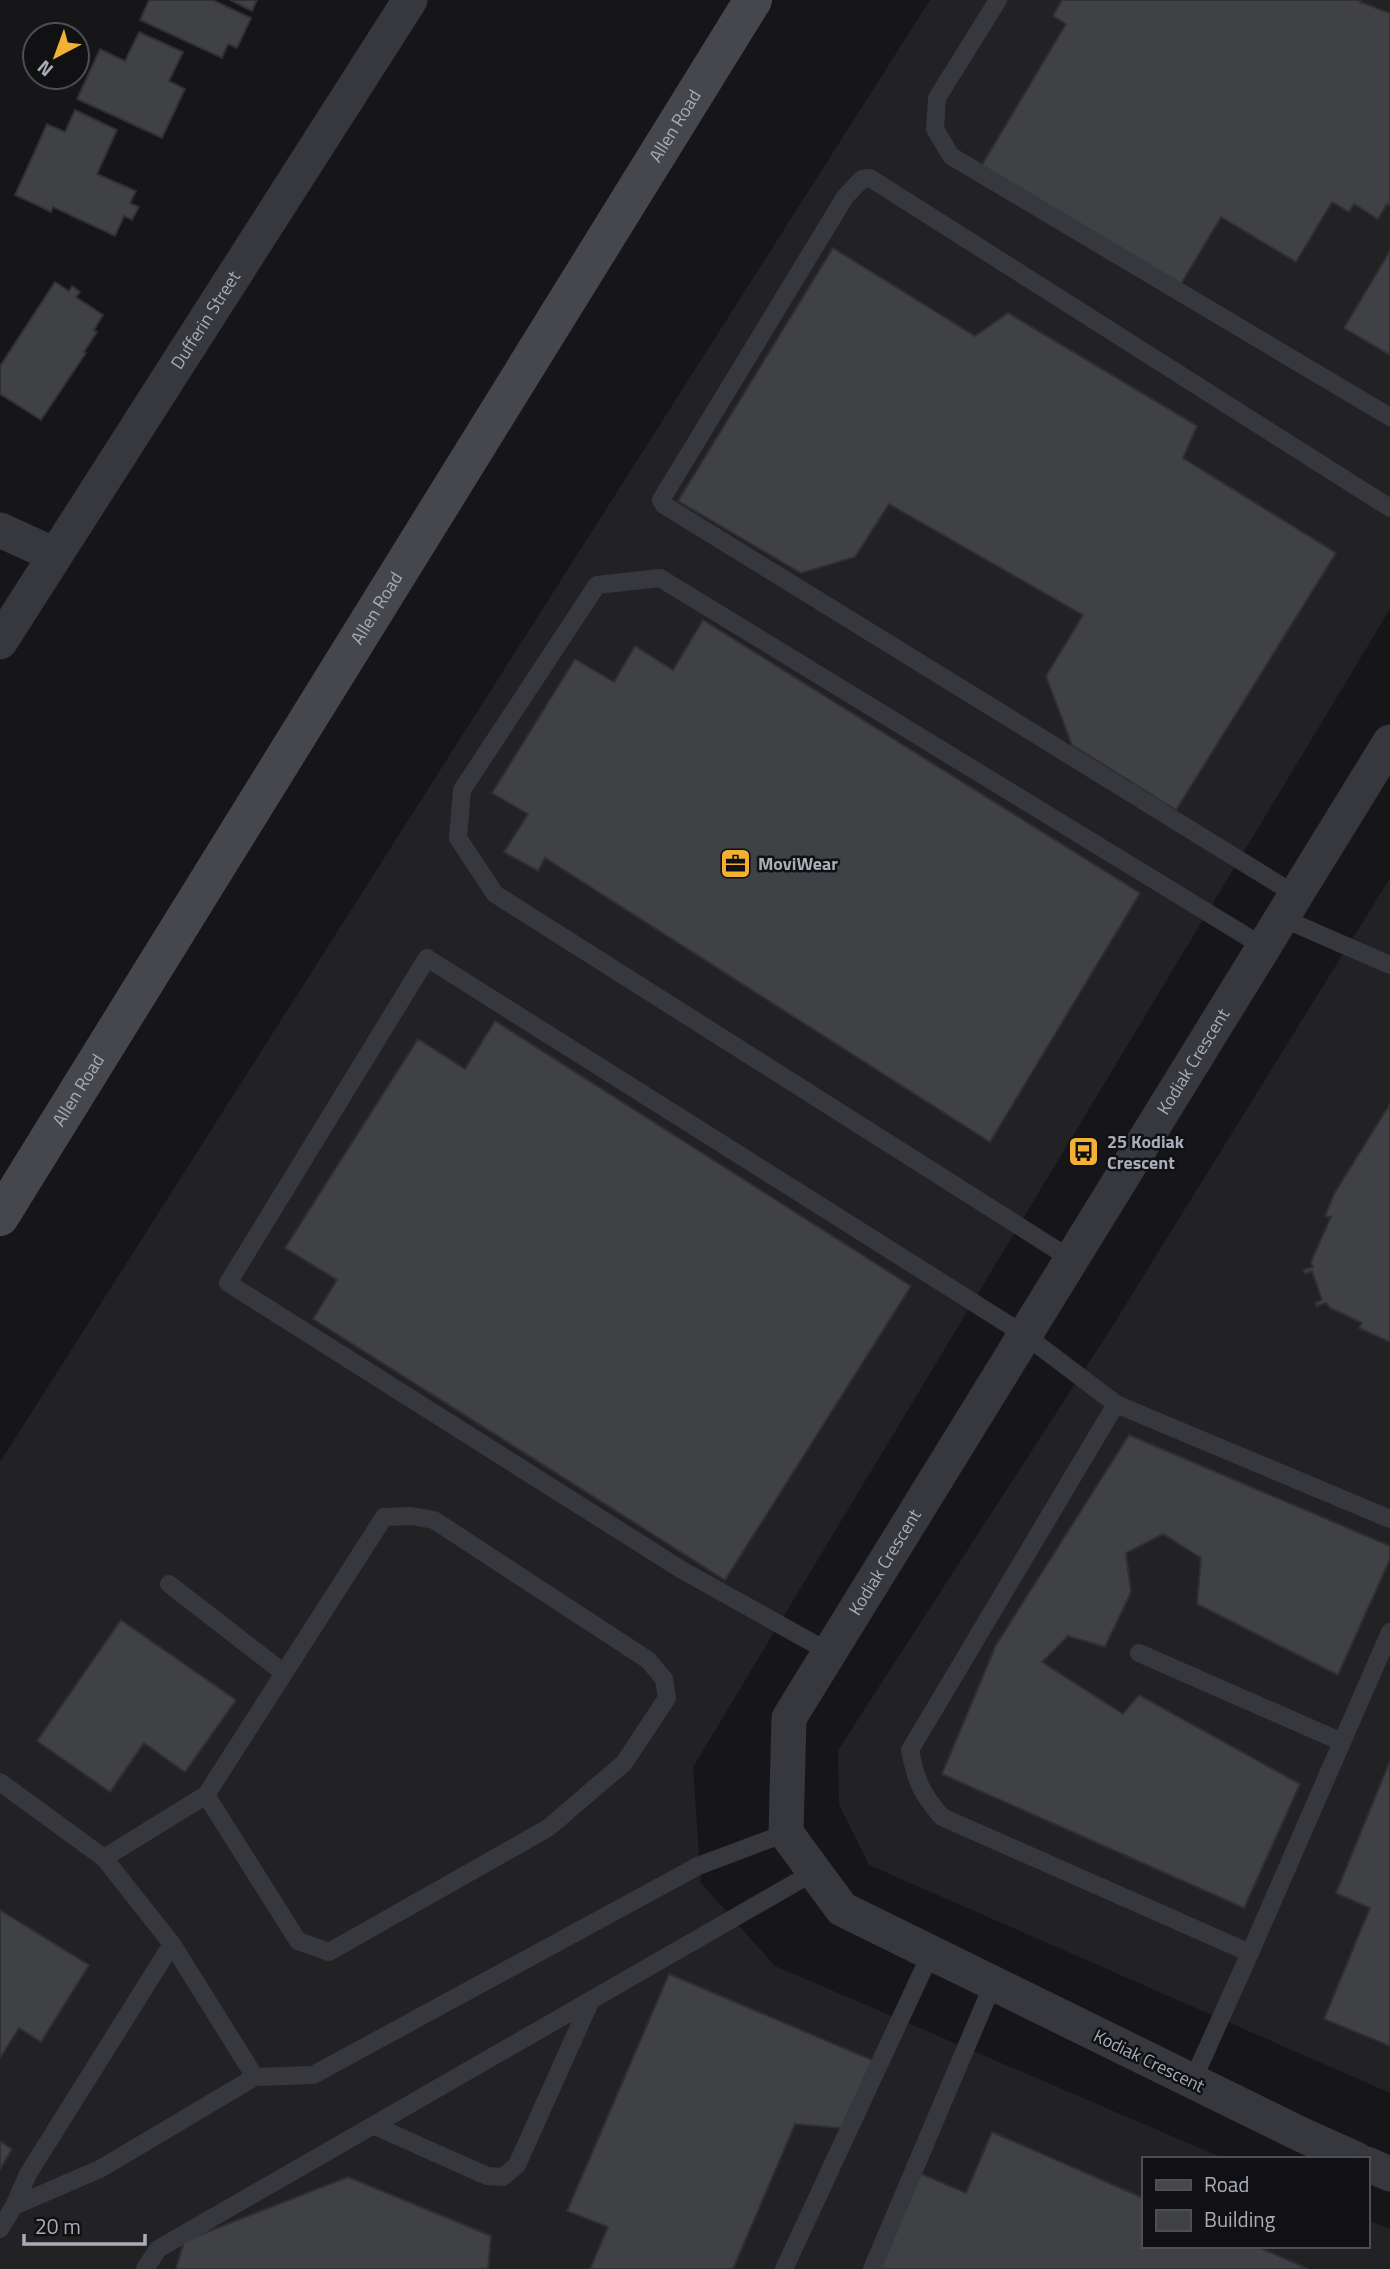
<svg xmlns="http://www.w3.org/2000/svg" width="1390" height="2269" font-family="'Titillium Web',sans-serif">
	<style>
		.built { fill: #222225 }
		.building { fill: #404145; stroke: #303034; stroke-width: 2 }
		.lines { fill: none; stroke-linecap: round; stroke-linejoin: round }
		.lane { stroke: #37383d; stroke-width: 18 }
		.street { stroke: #37383d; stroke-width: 35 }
		.secondary { stroke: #45474d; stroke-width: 38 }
		.labels { text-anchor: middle; stroke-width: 5; stroke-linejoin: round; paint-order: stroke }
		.street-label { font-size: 18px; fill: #a8adb8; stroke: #111113 }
		.poi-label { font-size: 18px; font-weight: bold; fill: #a8adb8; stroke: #111113; text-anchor: start }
	</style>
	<rect width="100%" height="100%" fill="#161618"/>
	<g class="built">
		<path d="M 930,0 L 1390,0 L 1390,609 L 693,1767 L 701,1883 L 775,1966 L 1225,2159 L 1143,2159 L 1143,2246 L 1367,2246 L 1367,2220 L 1390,2229 L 1390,2269 L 0,2269 L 0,1462 Z"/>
		<path d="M 1390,878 L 1390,2093 L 869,1865 L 839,1805 L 838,1750 L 1110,1330 Z"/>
	</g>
	<g class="building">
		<path d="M 149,0 L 213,0 L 251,18 L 237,48 L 228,44 L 222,58 L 140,20 Z"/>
		<path d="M 230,0 L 257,0 L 252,11 Z"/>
		<path d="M 1062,0 L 1361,0 L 1360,2 L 1390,13 L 1390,206 L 1387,204 L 1378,219 L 1354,204 L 1349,212 L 1332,202 L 1296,262 L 1221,217 L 1178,289 L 979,170 L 1066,24 L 1053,16 Z"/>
		<path d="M 139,32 L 183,52 L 169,81 L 185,89 L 162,138 L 77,99 L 100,49 L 125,61 Z"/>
		<path d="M 75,110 L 117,130 L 97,174 L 136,191 L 130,203 L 139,207 L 132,220 L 124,216 L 115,236 L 53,207 L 51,212 L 15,195 L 47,124 L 65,132 Z"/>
		<path d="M 833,248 L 975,336 L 1008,313 L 1197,426 L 1183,458 L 1336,553 L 1176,810 L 1072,745 L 1046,676 L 1083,615 L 889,504 L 855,557 L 801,573 L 678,501 Z"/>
		<path d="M 1390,251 L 1390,355 L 1344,328 Z"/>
		<path d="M 55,282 L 69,291 L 72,286 L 80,292 L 76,297 L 103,315 L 94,330 L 97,332 L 84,352 L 86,353 L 41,420 L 0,394 L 0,366 Z"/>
		<path d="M 703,620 L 1140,893 L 990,1142 L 545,858 L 538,871 L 504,852 L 528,814 L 492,793 L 575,659 L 614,682 L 635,646 L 673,670 Z"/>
		<path d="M 495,1021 L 911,1286 L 725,1580 L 313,1319 L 337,1280 L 285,1248 L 418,1039 L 465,1069 Z"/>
		<path d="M 1390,1104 L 1390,1342 L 1359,1328 L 1362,1323 L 1330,1308 L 1326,1303 L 1317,1306 L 1315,1303 L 1322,1300 L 1312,1271 L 1305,1274 L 1303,1270 L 1313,1267 L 1311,1262 L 1331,1217 L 1325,1216 L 1334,1194 Z"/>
		<path d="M 1129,1435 L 1390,1546 L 1390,1559 L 1338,1675 L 1197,1604 L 1201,1558 L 1163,1534 L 1126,1553 L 1131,1592 L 1105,1647 L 1068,1636 L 1042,1662 L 1123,1714 L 1139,1695 L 1300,1784 L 1244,1908 L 942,1774 L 996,1645 Z"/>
		<path d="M 121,1620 L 236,1700 L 185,1772 L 144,1743 L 110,1792 L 37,1741 Z"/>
		<path d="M 1390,1761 L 1390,2046 L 1324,2019 L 1370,1908 L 1336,1893 Z"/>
		<path d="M 0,1910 L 89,1965 L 41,2042 L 19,2028 L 0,2058 Z"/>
		<path d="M 669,1974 L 874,2061 L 842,2128 L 795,2124 L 733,2269 L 590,2269 L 608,2227 L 567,2211 Z"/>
		<path d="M 992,2132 L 1143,2198 L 1143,2246 L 1256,2246 L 1308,2269 L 878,2269 L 919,2173 L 966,2193 Z"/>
		<path d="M 0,2141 L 12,2149 L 0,2169 Z"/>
		<path d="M 348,2177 L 491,2236 L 488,2269 L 176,2269 L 184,2241 Z"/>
	</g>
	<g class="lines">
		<g class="lane">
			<path d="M 998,0 L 937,98 L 935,129 L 951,156 L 1390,417"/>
			<path d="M 1296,895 L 664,505 L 661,500 L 845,197 L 862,179 L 870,178 L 1390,508"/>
			<path d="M 1282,918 L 1390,965"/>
			<path d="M 1071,1259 L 495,894 L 458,838 L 462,790 L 597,585 L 660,578 L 1264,947"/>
			<path d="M 1116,1404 L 910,1750 C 916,1781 921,1793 942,1817 L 1250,1953 L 1390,1632"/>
			<path d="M 169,1584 L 284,1673"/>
			<path d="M 829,1652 L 682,1570 L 228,1283 L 427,958 L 1025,1335 L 1116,1404 L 1390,1519"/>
			<path d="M 1139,1653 L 1342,1742"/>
			<path d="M 0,1782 L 104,1858 L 172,1944 L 255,2077"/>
			<path d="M 104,1858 L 206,1795 L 384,1517 L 411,1516 L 434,1520 L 648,1660 L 664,1679 L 667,1698 L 624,1763 L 548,1828 L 329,1952 L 298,1941 L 206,1795"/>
			<path d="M 1192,2082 L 1250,1953"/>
			<path d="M 375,2126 L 487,2176 L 503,2177 L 517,2165 L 591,2000"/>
			<path d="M 14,2206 L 100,2169 L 255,2077 L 313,2075 L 698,1866 L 786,1833"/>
			<path d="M 0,2229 L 14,2206 L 28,2174 L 172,1944"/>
			<path d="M 145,2269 L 158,2249 L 814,1872"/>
			<path d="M 784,2269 L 931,1953"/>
			<path d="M 872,2269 L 993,1984"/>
		</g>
		<g class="street">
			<path d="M 0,530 L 55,555"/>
			<path id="s1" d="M 0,642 L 410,0"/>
			<path id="s2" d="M 1356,2159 L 1300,2134 L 842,1909 L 786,1833 L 789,1718 L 1390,742"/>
			<path d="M 1367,2164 L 1390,2174"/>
		</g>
		<path class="secondary" id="s3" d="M 0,1217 L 753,0"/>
	</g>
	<defs>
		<symbol id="office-square" viewBox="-11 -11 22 22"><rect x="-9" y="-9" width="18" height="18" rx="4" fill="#f2b134" stroke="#111113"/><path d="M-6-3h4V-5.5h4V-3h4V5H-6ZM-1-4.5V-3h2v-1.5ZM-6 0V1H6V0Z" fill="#111"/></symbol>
		<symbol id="bus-square" viewBox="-11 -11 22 22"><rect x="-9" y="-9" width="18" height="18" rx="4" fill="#f2b134" stroke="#111113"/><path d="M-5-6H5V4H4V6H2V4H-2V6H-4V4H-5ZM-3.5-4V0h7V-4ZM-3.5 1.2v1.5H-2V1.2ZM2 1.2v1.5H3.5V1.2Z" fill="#111"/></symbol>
	</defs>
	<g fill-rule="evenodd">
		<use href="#office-square" x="718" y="846" width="35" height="35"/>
		<use href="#bus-square" x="1066" y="1134" width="35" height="35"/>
	</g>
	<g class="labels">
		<g class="street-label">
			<text dy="6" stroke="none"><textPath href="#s3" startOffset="1283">Allen Road</textPath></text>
			<text dy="6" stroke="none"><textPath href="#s1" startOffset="382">Dufferin Street</textPath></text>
			<text dy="6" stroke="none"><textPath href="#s3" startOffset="716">Allen Road</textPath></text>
			<text dy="6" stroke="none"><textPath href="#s2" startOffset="1552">Kodiak Crescent</textPath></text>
			<text dy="6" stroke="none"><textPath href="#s3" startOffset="149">Allen Road</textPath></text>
			<text dy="6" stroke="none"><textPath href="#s2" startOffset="964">Kodiak Crescent</textPath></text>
			<text transform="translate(1149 2061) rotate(26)" y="6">Kodiak Crescent</text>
		</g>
		<g class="poi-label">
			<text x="758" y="870">MoviWear</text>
			<text x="1107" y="1148">25 Kodiak<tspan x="1107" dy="21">Crescent</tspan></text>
		</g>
	</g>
	<rect x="1142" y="2157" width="228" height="91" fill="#111113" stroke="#4d4f55" stroke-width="2"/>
	<rect x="1156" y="2180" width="35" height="10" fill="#45474d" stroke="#4d4f55" stroke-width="2"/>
	<text x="1204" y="2192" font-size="21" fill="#a8adb8">Road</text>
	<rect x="1156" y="2210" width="35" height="21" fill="#404145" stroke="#4d4f55" stroke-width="2"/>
	<text x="1204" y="2227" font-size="21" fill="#a8adb8">Building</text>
	<g transform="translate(56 56) rotate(221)"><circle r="33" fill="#111113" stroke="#4d4f55" stroke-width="2"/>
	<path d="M0-5L12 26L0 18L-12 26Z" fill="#f2b134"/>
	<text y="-10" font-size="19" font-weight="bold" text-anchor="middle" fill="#a8adb8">N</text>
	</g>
	<path d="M24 2234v10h121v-10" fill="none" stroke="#a8adb8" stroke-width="3.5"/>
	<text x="35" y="2234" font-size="21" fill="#a8adb8" stroke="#111113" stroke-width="5" paint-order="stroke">20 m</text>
</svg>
